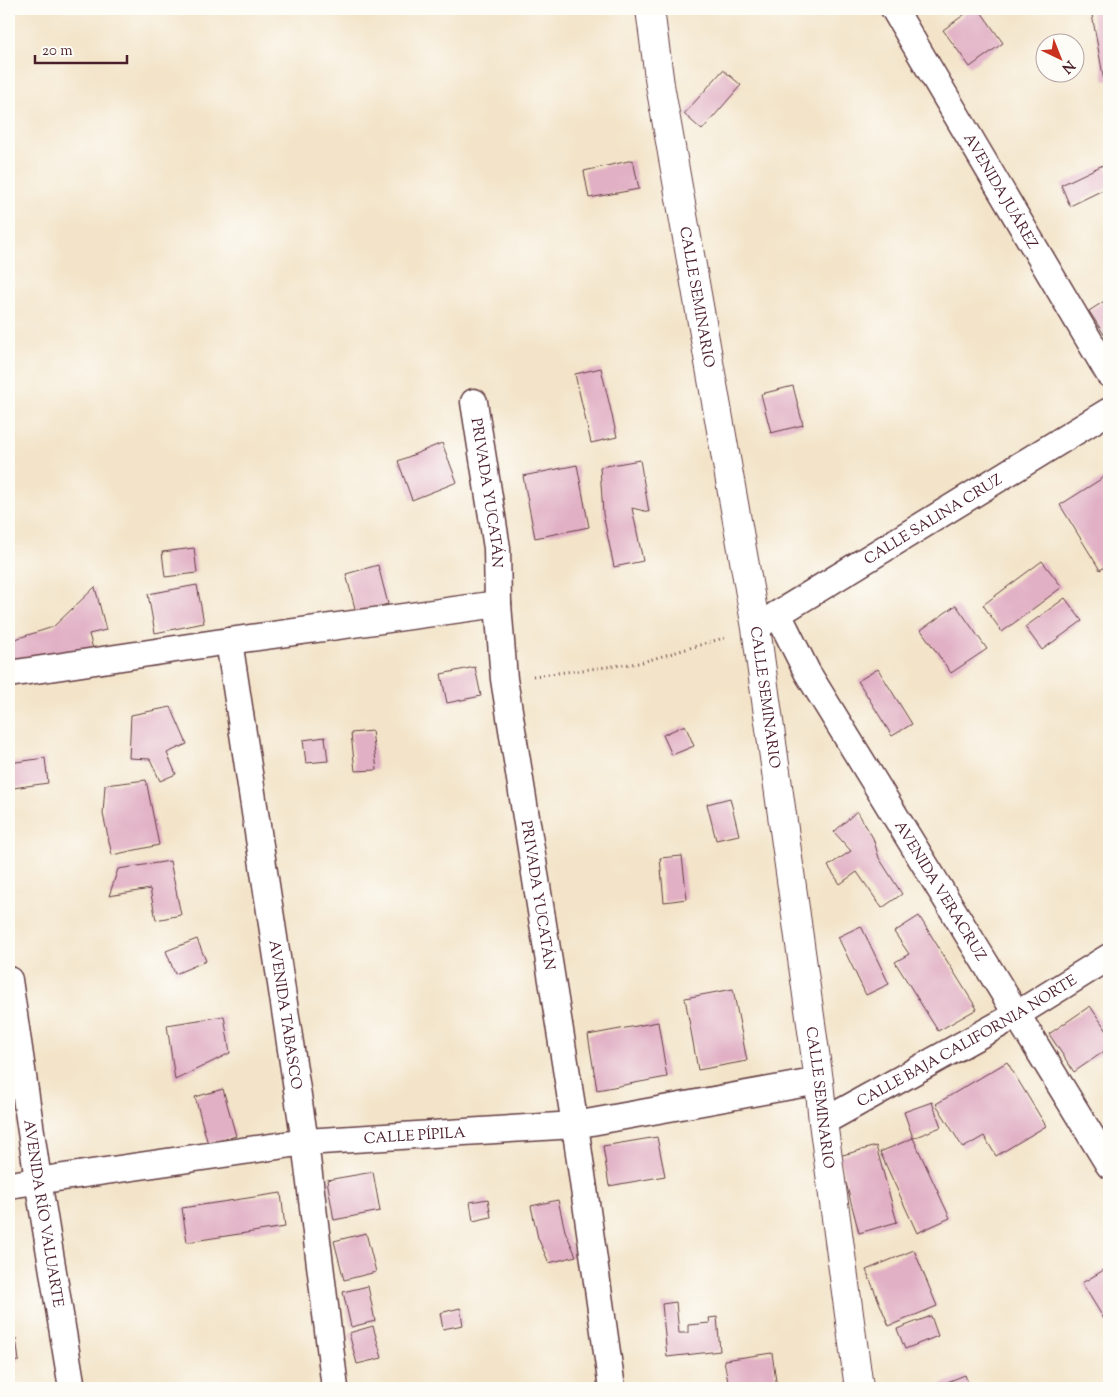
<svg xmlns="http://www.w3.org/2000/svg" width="1118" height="1397" font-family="'Sorts Mill Goudy',serif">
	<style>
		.building { fill: #e1b0c4 }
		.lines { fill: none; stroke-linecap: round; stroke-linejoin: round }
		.minor-casing { stroke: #633d43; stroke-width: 29 }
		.tertiary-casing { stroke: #633d43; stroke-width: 30 }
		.path { stroke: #633d43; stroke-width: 3; stroke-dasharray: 1 4; stroke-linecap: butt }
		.minor { stroke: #fff; stroke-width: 26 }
		.tertiary { stroke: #fff; stroke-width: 28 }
		.labels { text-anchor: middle; stroke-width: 4.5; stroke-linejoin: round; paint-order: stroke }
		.street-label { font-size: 15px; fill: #4a1f2b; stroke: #fdfcf7 }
	</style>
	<rect width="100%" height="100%" fill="#fdfcf7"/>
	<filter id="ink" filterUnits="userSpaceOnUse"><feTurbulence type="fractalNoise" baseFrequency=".02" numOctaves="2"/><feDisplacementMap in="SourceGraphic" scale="10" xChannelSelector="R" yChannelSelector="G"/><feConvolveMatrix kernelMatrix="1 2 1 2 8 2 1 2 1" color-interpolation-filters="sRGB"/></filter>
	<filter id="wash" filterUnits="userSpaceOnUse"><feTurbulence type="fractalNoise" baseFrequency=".0096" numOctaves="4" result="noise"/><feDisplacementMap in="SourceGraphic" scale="20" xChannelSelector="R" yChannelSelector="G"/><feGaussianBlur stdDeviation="1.12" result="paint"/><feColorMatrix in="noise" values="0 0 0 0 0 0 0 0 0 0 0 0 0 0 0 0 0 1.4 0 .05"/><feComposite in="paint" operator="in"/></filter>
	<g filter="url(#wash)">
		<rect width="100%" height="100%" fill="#f3e4c9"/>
		<g id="blocks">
			<g class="building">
				<path d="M 972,9 L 979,9 L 1003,43 L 970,67 L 943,30 Z"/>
				<path d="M 1091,9 L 1109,9 L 1109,80 L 1104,81 Z"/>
				<path d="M 723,70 L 741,85 L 702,130 L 684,114 Z"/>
				<path d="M 633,160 L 639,189 L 589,198 L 584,171 Z"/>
				<path d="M 1105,164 L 1109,172 L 1109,187 L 1070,206 L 1061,185 Z"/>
				<path d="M 1109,298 L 1109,342 L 1089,311 Z"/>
				<path d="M 601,368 L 617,437 L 591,443 L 575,374 Z"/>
				<path d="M 793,386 L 803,425 L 771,433 L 761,394 Z"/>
				<path d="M 442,443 L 457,482 L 412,500 L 398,461 Z"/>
				<path d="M 640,460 L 649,512 L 632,508 L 643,561 L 614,567 L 603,514 L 600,467 Z"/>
				<path d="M 577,465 L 589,527 L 535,538 L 523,476 Z"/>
				<path d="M 1109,474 L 1109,564 L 1100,570 L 1060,505 Z"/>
				<path d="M 194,548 L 197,573 L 165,577 L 162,552 Z"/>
				<path d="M 1042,561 L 1062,587 L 1002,632 L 983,605 Z"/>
				<path d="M 378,565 L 388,604 L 356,612 L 346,574 Z"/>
				<path d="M 197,585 L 204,623 L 155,633 L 148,594 Z"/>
				<path d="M 95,587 L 106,630 L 89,634 L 93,649 L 9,662 L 9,641 L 53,627 Z"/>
				<path d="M 1065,598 L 1082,621 L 1042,650 L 1025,627 Z"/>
				<path d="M 956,605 L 987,649 L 951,673 L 921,630 Z"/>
				<path d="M 475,667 L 481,696 L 447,703 L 441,674 Z"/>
				<path d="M 878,669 L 912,724 L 892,736 L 858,681 Z"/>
				<path d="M 171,707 L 187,744 L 167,753 L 176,774 L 160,781 L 150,759 L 129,758 L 131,715 Z"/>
				<path d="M 685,725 L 694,746 L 672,755 L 663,735 Z"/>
				<path d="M 372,731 L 377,770 L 355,771 L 351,733 Z"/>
				<path d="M 325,737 L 328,761 L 306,763 L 303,740 Z"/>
				<path d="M 45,758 L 48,783 L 13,788 L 9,763 Z"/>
				<path d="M 146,780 L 159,845 L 112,855 L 103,814 L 105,785 Z"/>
				<path d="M 730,798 L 739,835 L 716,840 L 707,804 Z"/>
				<path d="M 857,811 L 873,838 L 879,858 L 902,894 L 882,908 L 857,872 L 840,884 L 828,866 L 851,851 L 834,832 Z"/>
				<path d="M 682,856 L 687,899 L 664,902 L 660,858 Z"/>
				<path d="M 170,861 L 181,915 L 156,920 L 150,889 L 109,896 L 118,869 Z"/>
				<path d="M 919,916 L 977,1009 L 938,1031 L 895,962 L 909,954 L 894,932 Z"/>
				<path d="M 861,926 L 889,984 L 866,995 L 838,937 Z"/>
				<path d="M 197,939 L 206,961 L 175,974 L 166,951 Z"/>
				<path d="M 733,989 L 747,1061 L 698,1070 L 685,998 Z"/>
				<path d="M 1090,1006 L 1109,1034 L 1109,1048 L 1074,1072 L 1049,1034 Z"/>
				<path d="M 224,1016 L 230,1053 L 175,1080 L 167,1025 Z"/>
				<path d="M 658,1022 L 667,1077 L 597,1090 L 588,1035 Z"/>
				<path d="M 1007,1062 L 1046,1126 L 996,1156 L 984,1136 L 963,1148 L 936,1104 Z"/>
				<path d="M 223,1089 L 236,1136 L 208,1144 L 195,1097 Z"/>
				<path d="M 932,1102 L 941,1127 L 913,1138 L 904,1112 Z"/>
				<path d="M 657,1137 L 665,1176 L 609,1186 L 603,1146 Z"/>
				<path d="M 913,1138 L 950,1218 L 917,1233 L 880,1152 Z"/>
				<path d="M 876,1146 L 897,1222 L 859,1233 L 839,1156 Z"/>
				<path d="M 373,1172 L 380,1211 L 334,1220 L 327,1180 Z"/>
				<path d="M 281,1193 L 285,1227 L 187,1242 L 182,1208 Z"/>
				<path d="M 488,1199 L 491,1217 L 473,1221 L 470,1202 Z"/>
				<path d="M 558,1200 L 565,1231 L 576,1256 L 549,1263 L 538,1238 L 531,1206 Z"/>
				<path d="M 366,1233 L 376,1272 L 344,1280 L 334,1241 Z"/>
				<path d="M 914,1250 L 937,1306 L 889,1326 L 866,1270 Z"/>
				<path d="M 1109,1267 L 1109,1327 L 1082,1283 Z"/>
				<path d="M 368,1286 L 375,1321 L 351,1327 L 343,1292 Z"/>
				<path d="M 676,1302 L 679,1333 L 688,1333 L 688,1325 L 710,1323 L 709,1318 L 717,1317 L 720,1351 L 667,1357 L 662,1304 Z"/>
				<path d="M 460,1308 L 463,1325 L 443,1329 L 440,1313 Z"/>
				<path d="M 931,1316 L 938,1336 L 905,1349 L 897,1329 Z"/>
				<path d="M 373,1326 L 382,1358 L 357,1364 L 349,1333 Z"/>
				<path d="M 16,1338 L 19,1361 L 9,1362 L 9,1339 Z"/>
				<path d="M 772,1353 L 777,1388 L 729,1388 L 724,1360 Z"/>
				<path d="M 965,1375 L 970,1388 L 932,1388 Z"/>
			</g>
		</g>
	</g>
	<g filter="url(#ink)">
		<use href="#blocks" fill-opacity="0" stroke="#633d43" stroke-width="1"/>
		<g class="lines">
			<defs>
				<g id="minor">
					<path id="s1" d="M 894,9 L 1109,374"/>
					<path id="s2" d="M 474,402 L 497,548 L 498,604 L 504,679 L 575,1125 L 612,1388"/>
					<path id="s3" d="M 778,614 L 807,672 L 1109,1165"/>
					<path id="s4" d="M 763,623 L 1109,411"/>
					<path id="s5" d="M 229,641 L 305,1142 L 335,1388"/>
					<path d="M 9,674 L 229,641 L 498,604"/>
					<path id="s6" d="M 9,980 L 38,1180 L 72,1388"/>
					<path id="s7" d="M 823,1122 L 1016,1015 L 1109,957"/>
					<path id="s8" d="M 9,1185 L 305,1142 L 575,1125 L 819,1081"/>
				</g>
				<g id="tertiary">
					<path id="s9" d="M 650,9 L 660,85 L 756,628 L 819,1081 L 823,1122 L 859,1388"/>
				</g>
			</defs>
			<use href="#minor" class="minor-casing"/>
			<use href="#tertiary" class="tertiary-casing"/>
			<path class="path" d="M 533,676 L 639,663 L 727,637"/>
			<use href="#minor" class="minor"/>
			<use href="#tertiary" class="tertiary"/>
		</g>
	</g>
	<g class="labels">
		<g class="street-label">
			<text dy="5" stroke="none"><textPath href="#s1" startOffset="211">AVENIDA JUÁREZ</textPath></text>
			<text dy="5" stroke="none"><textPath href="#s9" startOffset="292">CALLE SEMINARIO</textPath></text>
			<text dy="5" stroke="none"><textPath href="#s2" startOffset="92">PRIVADA YUCATÁN</textPath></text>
			<text dy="5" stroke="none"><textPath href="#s4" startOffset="199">CALLE SALINA CRUZ</textPath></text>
			<text dy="5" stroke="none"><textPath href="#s9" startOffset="698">CALLE SEMINARIO</textPath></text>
			<text dy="5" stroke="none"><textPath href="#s3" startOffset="321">AVENIDA VERACRUZ</textPath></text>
			<text dy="5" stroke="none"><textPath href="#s2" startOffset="498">PRIVADA YUCATÁN</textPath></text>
			<text dy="5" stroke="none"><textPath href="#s5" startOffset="378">AVENIDA TABASCO</textPath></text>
			<text dy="5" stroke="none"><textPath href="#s7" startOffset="165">CALLE BAJA CALIFORNIA NORTE</textPath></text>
			<text dy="5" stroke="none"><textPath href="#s9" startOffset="1102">CALLE SEMINARIO</textPath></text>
			<text dy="5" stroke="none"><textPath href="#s8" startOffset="409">CALLE PÍPILA</textPath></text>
			<text dy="5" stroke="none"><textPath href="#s6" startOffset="236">AVENIDA RÍO VALUARTE</textPath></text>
		</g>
	</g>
	<rect width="1118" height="1397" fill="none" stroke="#fdfcf7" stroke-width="30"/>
	<g transform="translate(1060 58) rotate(137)"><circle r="24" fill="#fdfcf7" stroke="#b5a4a5"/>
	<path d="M0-4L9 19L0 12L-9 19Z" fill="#c8321e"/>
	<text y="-8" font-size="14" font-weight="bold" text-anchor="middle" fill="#4a1f2b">N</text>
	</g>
	<path d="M35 55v8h92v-8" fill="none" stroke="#4a1f2b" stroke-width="2.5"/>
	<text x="42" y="55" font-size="15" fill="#4a1f2b" stroke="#fdfcf7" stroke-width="4" paint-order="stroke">20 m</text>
</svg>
